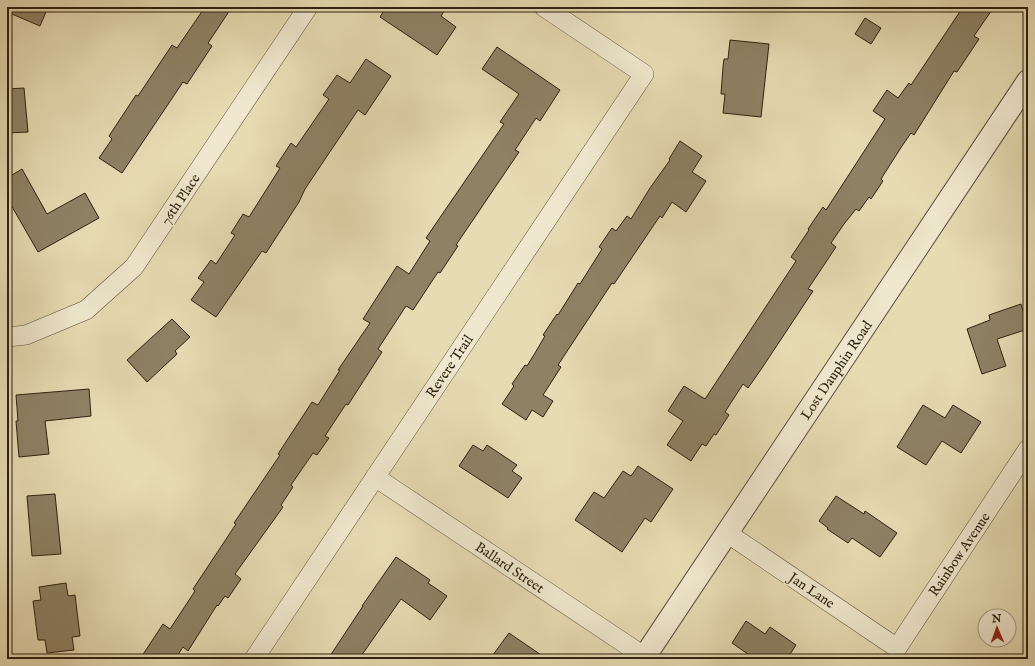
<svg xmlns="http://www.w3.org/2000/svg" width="1035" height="666" font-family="'IM FELL English',serif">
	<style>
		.building { fill: #8e8265; stroke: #2d2111 }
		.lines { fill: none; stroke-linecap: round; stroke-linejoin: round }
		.minor-casing { stroke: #5c503a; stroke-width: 20 }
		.tertiary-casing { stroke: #5c503a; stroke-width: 24 }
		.minor { stroke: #efe8ce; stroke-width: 19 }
		.tertiary { stroke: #efe8ce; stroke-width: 22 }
		.labels { text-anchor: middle; stroke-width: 3; stroke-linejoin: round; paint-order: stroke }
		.street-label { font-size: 14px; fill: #2d2111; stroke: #efe8ce }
	</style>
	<rect width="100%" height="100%" fill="#e7dbb3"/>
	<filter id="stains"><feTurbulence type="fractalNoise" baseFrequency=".005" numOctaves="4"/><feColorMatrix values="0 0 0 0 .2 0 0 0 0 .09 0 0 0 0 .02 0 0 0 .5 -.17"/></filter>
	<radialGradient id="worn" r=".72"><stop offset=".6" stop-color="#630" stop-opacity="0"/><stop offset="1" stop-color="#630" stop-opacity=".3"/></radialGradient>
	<g class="building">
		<path d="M 7,7 L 48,7 L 40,26 L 7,12 Z"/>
		<path d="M 205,7 L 232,7 L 208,43 L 212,46 L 187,84 L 183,82 L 122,173 L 99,158 L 112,139 L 109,136 L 136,95 L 138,96 L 172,45 L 177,48 Z"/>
		<path d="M 386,7 L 447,7 L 441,16 L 456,27 L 437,55 L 380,17 Z"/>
		<path d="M 963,7 L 994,7 L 974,36 L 979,39 L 957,72 L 954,71 L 914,135 L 911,133 L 902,146 L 881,179 L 883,181 L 871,199 L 869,197 L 859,211 L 856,209 L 844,224 L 831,243 L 836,247 L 808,289 L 813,291 L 762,368 L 748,388 L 743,384 L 725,412 L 729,415 L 716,435 L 714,434 L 706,446 L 702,444 L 691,461 L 667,445 L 683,421 L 668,411 L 684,386 L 705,399 L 796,261 L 791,257 L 809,230 L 808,229 L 823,207 L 826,210 L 885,119 L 873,111 L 887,90 L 898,98 L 909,83 L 911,85 Z"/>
		<path d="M 865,18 L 881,28 L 871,44 L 855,34 Z"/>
		<path d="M 730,40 L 769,44 L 761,117 L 723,113 L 725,94 L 721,94 L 723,67 L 724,59 L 728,59 Z"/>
		<path d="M 497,47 L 560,90 L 540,121 L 536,118 L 515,150 L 519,152 L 456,245 L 458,246 L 440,273 L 438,272 L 413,310 L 406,306 L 378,349 L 382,352 L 348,405 L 346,404 L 325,436 L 329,438 L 317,455 L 313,453 L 291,485 L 293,487 L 281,505 L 283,507 L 235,574 L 241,579 L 228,598 L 225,596 L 218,606 L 217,605 L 188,651 L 183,647 L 175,659 L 140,659 L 163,624 L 170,629 L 195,591 L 193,589 L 236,524 L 234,523 L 280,455 L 278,454 L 312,402 L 318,405 L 340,370 L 338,370 L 370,323 L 363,319 L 397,266 L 409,274 L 430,241 L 426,238 L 504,124 L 500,122 L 519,94 L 482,69 Z"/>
		<path d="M 366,59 L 391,76 L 365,115 L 358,110 L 305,189 L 299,202 L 266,253 L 262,251 L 216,317 L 191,300 L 204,282 L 198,278 L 211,260 L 216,264 L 235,235 L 231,233 L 243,214 L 249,217 L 280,168 L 276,166 L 291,143 L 296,147 L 329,99 L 323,95 L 337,75 L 350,83 Z"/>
		<path d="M 24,88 L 28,132 L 7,133 L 7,89 Z"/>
		<path d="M 680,141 L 702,156 L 692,172 L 706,181 L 686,212 L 672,202 L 662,218 L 660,216 L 614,284 L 612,283 L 558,365 L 561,367 L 543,395 L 553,401 L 543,417 L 532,410 L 526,420 L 502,404 L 514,386 L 512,384 L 525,365 L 527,366 L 535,353 L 545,336 L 543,335 L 557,314 L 558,315 L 578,283 L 580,284 L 602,249 L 599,247 L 612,228 L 616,231 L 627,216 L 631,219 L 650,188 L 670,160 L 669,159 Z"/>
		<path d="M 22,169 L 47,214 L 85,193 L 99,218 L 38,252 L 7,198 L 7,178 Z"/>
		<path d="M 1021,304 L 1028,329 L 997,339 L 1006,366 L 982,374 L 967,329 L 990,320 L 989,315 Z"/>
		<path d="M 172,319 L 190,337 L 175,351 L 177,354 L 147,382 L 127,360 Z"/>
		<path d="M 89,389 L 91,416 L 45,421 L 49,454 L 19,457 L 16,421 L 18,421 L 16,395 Z"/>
		<path d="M 923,405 L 945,418 L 953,405 L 981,422 L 961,453 L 942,441 L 926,465 L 897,447 Z"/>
		<path d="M 473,445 L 483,451 L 487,445 L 517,465 L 512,471 L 522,478 L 508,498 L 459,466 Z"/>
		<path d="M 638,466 L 673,489 L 651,522 L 645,518 L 622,552 L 575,520 L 594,492 L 604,498 L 623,471 L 631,476 Z"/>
		<path d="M 55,494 L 61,554 L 32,556 L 27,496 Z"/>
		<path d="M 836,496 L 864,514 L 865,511 L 897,533 L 880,557 L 852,538 L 848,543 L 827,529 L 828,528 L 819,521 Z"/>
		<path d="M 396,557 L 430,580 L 428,583 L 447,596 L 430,620 L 401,599 L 359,659 L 328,659 L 363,606 L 362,606 Z"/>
		<path d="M 66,583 L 68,596 L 75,595 L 80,636 L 72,637 L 74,650 L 47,653 L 45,640 L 38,640 L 33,601 L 41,600 L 39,587 Z"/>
		<path d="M 746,621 L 765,634 L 770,627 L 796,645 L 787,659 L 755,659 L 732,643 Z"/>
		<path d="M 509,633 L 547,659 L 490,659 Z"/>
	</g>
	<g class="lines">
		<defs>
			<g id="minor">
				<path d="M 7,337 L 26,335 L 86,310 L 134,267 L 308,7"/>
				<path d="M 375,477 L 645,657"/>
				<path d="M 727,533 L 897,648"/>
				<path d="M 897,648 L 1028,449"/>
				<path d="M 254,659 L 644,74 L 544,7"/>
			</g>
			<path id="tertiary" d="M 643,659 L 1028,81"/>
		</defs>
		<use href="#minor" class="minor-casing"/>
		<use href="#tertiary" class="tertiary-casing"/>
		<use href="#minor" class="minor"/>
		<use href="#tertiary" class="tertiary"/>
	</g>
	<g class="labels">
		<g class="street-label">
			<text transform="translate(180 199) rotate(-56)" y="5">76th Place</text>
			<text transform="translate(449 366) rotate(-56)" y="5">Revere Trail</text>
			<text transform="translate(836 370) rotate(-56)" y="5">Lost Dauphin Road</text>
			<text transform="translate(959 554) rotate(-56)" y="5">Rainbow Avenue</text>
			<text transform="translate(510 567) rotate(34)" y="5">Ballard Street</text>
			<text transform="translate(812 590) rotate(34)" y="5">Jan Lane</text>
		</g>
	</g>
	<rect width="1035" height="666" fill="none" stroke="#e7dbb3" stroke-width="24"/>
	<rect x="8" y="8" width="1019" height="650" fill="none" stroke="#2d2111" stroke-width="2"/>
	<rect x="12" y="12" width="1011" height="642" fill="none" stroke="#2d2111"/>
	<g transform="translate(997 628) rotate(358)"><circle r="19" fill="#efe8ce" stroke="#a19882"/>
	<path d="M0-3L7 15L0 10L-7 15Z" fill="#8f2418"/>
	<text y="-6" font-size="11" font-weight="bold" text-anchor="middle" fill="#2d2111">N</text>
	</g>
	<rect width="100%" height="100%" filter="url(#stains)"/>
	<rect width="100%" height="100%" fill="url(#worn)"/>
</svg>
